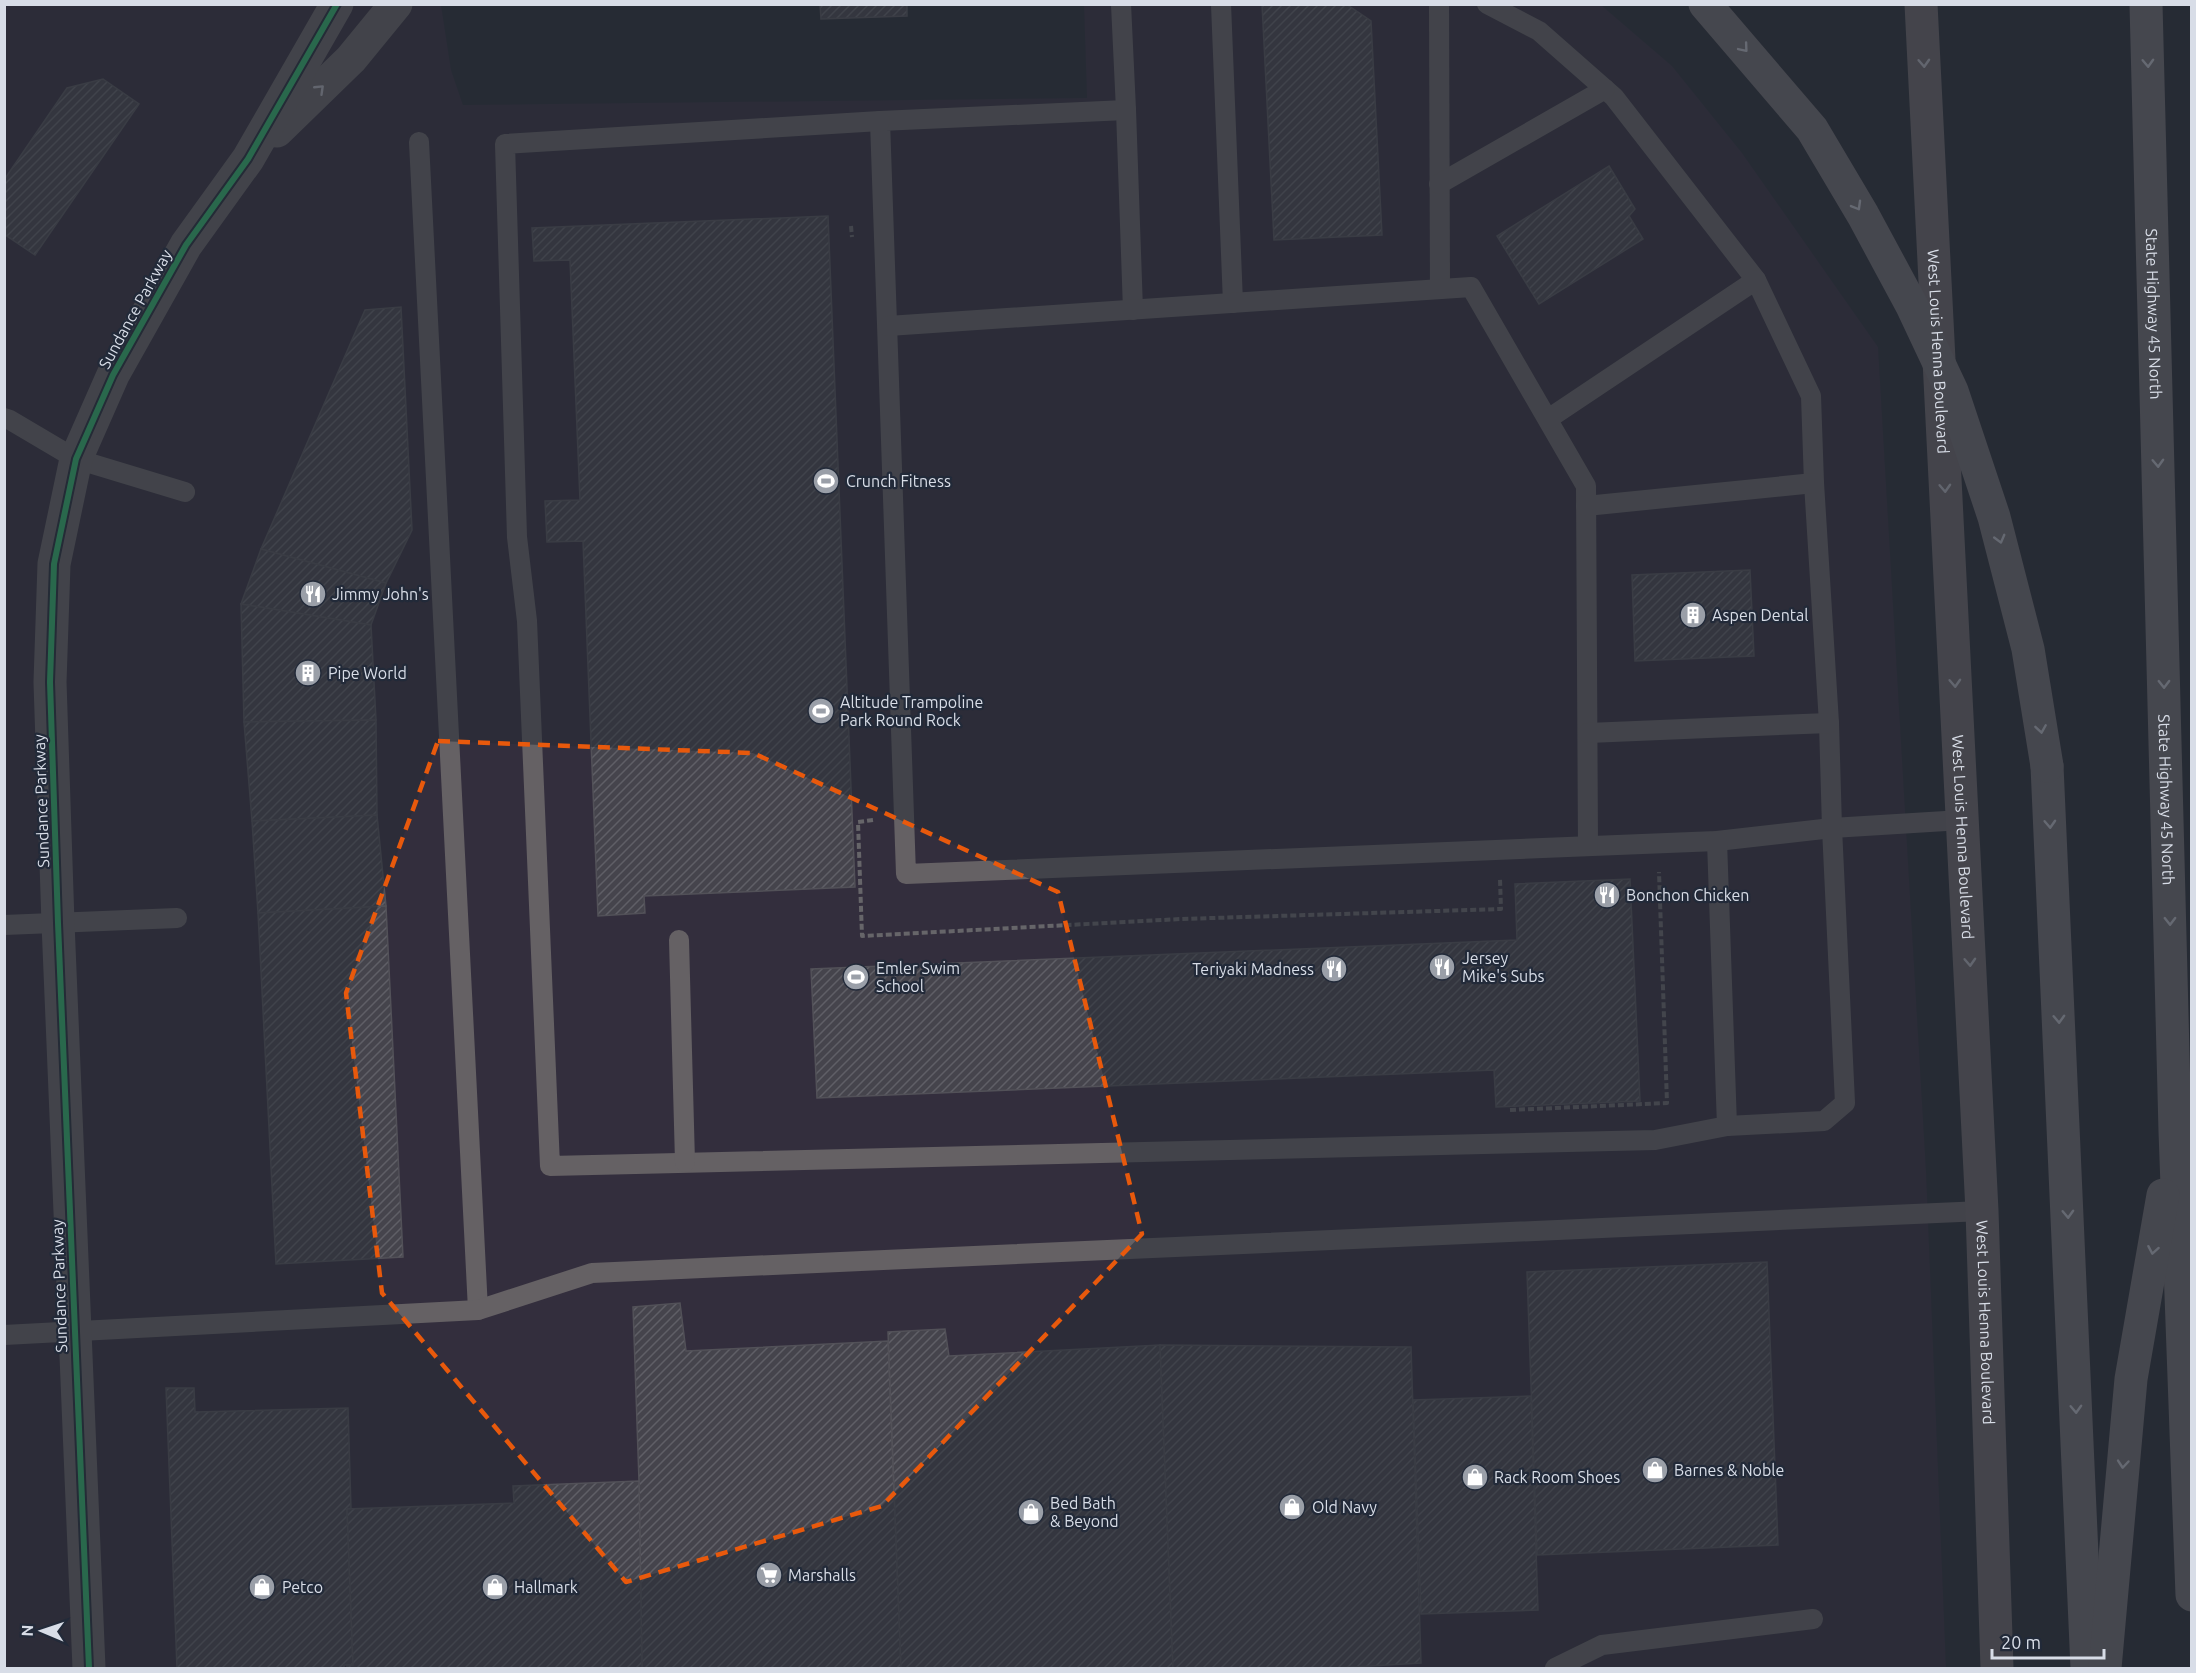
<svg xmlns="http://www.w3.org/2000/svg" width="2196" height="1673" font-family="Ubuntu,sans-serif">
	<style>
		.commercial { fill: #332e3d }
		.building { fill: url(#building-hatch); stroke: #525158; stroke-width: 1.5 }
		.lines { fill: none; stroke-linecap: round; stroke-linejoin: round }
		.path { stroke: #666569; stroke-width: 4; stroke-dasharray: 6 3; stroke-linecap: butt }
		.service { stroke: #656164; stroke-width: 20 }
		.minor { stroke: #656164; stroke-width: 33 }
		.secondary { stroke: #686367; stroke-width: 33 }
		.motorway { stroke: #6c686d; stroke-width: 33 }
		.motorway-bridge { stroke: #6c686d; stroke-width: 33 }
		.cycleway-casing { stroke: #222a39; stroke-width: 10 }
		.cycleway { stroke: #2db169; stroke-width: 6 }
		.oneway { stroke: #b2b4bc }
		.oneway2 { stroke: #abacb4 }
		.oneway3 { stroke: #aaabb3 }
		.marked { fill: none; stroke: #e8590c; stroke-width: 4.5; stroke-dasharray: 12 8; stroke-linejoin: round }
		.labels { text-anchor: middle; stroke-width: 4.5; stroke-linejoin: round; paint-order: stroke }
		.street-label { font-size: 16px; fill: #d8dde7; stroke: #222a39 }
		.poi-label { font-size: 16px; fill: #d8dde7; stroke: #222a39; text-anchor: start }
	</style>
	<defs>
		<pattern id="building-hatch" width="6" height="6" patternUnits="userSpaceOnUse" patternTransform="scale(1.5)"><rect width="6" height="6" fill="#45444c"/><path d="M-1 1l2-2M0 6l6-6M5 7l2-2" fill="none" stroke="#5f5f66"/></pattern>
	</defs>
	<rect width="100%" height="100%" fill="#272b34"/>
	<path class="commercial" d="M 1084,4 L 1601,5 L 1672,66 L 1742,153 L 1878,347 L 1926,1171 L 1946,1668 L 5,1668 L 5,5 L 441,5 L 451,70 L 463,105 L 1087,98 Z"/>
	<g class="building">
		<path d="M 820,4 L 907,4 L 907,16 L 821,19 Z"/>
		<path d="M 1262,4 L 1346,4 L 1371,21 L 1382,235 L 1274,240 Z"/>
		<path d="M 103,79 L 139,104 L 35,255 L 4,234 L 4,180 L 67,88 Z"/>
		<path d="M 1609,166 L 1635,209 L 1629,216 L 1643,239 L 1539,304 L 1497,236 Z"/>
		<path d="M 828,216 L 855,887 L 644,896 L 645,913 L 598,916 L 583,541 L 547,542 L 545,501 L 580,500 L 570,260 L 534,261 L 532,228 Z"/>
		<path d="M 401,307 L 412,530 L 386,583 L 261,549 L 365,310 Z"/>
		<path d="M 261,549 L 386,583 L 371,625 L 241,604 Z"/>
		<path d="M 1750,570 L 1754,656 L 1635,661 L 1632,575 Z"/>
		<path d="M 241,604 L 371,625 L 376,720 L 244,722 Z"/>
		<path d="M 376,720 L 377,815 L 252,821 L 244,722 Z"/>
		<path d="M 377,815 L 386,906 L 258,913 L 252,821 Z"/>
		<path d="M 1630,879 L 1640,1101 L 1496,1107 L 1494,1070 L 817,1098 L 811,969 L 1517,940 L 1515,884 Z"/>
		<path d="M 386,906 L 403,1257 L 276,1264 L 258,913 Z"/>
		<path d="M 1767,1262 L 1778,1545 L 1537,1555 L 1527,1272 Z"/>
		<path d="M 680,1303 L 686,1351 L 888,1341 L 901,1668 L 642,1668 L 639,1481 L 633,1307 Z"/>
		<path d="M 945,1329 L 949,1356 L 1160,1345 L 1173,1668 L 901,1668 L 888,1332 Z"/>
		<path d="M 1160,1345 L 1411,1347 L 1421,1663 L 1337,1668 L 1173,1668 Z"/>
		<path d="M 166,1388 L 194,1388 L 195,1412 L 348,1408 L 351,1509 L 347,1509 L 353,1665 L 344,1665 L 344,1668 L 177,1668 Z"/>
		<path d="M 1531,1396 L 1538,1610 L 1421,1614 L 1413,1400 Z"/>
		<path d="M 639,1481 L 642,1668 L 347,1668 L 347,1665 L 353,1665 L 347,1509 L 514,1503 L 513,1486 Z"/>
	</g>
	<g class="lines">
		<g class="path">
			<path d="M 851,226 L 852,237"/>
			<path d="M 873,820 L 858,822 L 862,936 L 1181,919 L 1501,909 L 1500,879"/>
			<path d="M 1510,1110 L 1667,1103 L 1659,872"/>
		</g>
		<g class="service">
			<path d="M 1121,4 L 1126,110 L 880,121 L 906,874 L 1717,841 L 1832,828 L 1962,820"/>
			<path d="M 1221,4 L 1233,303"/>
			<path d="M 1439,4 L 1440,289"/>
			<path d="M 1487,4 L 1539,31 L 1614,97 L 1756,280 L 1811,396 L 1814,483 L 1829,723 L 1832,828 L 1845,1103 L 1824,1121 L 1727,1126"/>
			<path d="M 1126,110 L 1133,310"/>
			<path d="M 880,121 L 505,144 L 517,537 L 527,621 L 550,1166 L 1655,1140 L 1727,1126 L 1717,841"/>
			<path d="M 419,142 L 478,1310"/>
			<path d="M 1439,184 L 1605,89"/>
			<path d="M 888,326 L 1471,287 L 1586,486 L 1588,846"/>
			<path d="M 4,418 L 10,420 L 76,459 L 185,492"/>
			<path d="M 1548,419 L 1756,280"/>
			<path d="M 1586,506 L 1814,483"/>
			<path d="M 1588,733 L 1829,723"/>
			<path d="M 4,925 L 177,918"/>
			<path d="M 679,940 L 685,1162"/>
			<path d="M 4,1335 L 478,1310 L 592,1273 L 1982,1211"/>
			<path d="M 1555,1668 L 1602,1645 L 1813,1619"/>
		</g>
		<g class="minor">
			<path d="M 277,131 L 351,59 L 396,4"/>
			<path d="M 89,1668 L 58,923 L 50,682 L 54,564 L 76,459 L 113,375 L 186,245 L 248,159 L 337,4"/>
		</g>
		<path class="secondary" id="s1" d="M 1921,4 L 1982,1211 L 1997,1668"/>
		<g class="motorway">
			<path id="s2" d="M 2146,4 L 2175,1131 L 2192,1595"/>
			<path d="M 2047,766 L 2087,1668"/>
			<path d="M 2105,1668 L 2131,1379 L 2163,1195"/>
		</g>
		<path class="motorway-bridge" d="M 1705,4 L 1812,129 L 1863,215 L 1912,306 L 1952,391 L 1994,517 L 2028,649 L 2047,766"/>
		<defs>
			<path id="cycleway" d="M 89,1668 L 58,923 L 50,682 L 54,564 L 76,459 L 113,375 L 186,245 L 248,159 L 337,4"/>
		</defs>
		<use href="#cycleway" class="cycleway-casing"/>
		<use href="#cycleway" class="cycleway"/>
	</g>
	<defs><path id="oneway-chevron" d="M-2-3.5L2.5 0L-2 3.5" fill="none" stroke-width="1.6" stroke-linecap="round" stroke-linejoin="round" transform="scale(1.5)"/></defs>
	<g class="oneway">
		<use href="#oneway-chevron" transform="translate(1744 48) rotate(50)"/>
		<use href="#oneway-chevron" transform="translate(2148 63) rotate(88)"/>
		<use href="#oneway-chevron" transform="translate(1857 206) rotate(60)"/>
		<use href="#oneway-chevron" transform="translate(2158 463) rotate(88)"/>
		<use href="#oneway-chevron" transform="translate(2000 539) rotate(75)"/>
		<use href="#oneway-chevron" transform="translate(2164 684) rotate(89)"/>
		<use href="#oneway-chevron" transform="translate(2041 729) rotate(81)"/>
		<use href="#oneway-chevron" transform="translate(2050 824) rotate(87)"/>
		<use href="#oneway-chevron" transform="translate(2170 921) rotate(89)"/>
		<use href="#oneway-chevron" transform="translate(2059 1019) rotate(88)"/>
		<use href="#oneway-chevron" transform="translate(2068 1214) rotate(88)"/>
		<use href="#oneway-chevron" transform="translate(2153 1250) rotate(100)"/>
		<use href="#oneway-chevron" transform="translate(2076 1409) rotate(88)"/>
		<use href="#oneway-chevron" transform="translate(2123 1464) rotate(95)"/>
	</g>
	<g class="oneway2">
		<use href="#oneway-chevron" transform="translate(1924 63) rotate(87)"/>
		<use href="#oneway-chevron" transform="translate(1945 488) rotate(87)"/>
		<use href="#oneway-chevron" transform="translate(1955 683) rotate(87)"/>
		<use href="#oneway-chevron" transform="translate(1970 962) rotate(87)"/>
	</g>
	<use class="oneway3" href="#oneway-chevron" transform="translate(320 89) rotate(-44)"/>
	<path d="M0 0H2196V1673H0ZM 438,741 L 753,753 L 1058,892 L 1142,1234 L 882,1506 L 626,1582 L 382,1293 L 346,993 Z" fill="#272b34" fill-opacity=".55" fill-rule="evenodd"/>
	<path class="marked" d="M 438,741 L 753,753 L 1058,892 L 1142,1234 L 882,1506 L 626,1582 L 382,1293 L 346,993 Z"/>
	<defs>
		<symbol id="stadium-disc" viewBox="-11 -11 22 22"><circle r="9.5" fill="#9a9fa8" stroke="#222a39"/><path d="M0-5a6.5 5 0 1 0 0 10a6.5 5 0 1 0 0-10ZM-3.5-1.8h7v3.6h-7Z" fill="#fff"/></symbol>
		<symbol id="restaurant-disc" viewBox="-11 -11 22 22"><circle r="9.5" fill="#9a9fa8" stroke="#222a39"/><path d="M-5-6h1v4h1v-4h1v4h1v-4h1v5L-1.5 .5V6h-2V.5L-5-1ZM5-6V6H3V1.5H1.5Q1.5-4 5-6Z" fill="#fff"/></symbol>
		<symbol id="building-disc" viewBox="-11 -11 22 22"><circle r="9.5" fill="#9a9fa8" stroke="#222a39"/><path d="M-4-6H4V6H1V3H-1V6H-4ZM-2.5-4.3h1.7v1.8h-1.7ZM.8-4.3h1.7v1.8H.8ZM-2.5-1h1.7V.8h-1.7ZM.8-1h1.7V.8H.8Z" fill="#fff"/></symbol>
		<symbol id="shop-disc" viewBox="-11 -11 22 22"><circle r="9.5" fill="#9a9fa8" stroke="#222a39"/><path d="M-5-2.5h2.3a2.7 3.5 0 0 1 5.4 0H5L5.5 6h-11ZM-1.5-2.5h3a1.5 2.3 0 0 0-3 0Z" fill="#fff"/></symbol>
		<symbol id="supermarket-disc" viewBox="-11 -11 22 22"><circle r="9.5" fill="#9a9fa8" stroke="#222a39"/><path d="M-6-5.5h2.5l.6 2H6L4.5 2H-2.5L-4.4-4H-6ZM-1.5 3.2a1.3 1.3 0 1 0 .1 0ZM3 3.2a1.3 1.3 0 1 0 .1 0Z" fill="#fff"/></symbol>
	</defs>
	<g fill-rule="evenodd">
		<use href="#stadium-disc" x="811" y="466" width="30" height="30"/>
		<use href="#restaurant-disc" x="298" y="579" width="30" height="30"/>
		<use href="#building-disc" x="1678" y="600" width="30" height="30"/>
		<use href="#building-disc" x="293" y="658" width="30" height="30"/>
		<use href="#stadium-disc" x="806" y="696" width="30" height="30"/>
		<use href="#restaurant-disc" x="1592" y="880" width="30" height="30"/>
		<use href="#restaurant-disc" x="1427" y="952" width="30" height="30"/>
		<use href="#restaurant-disc" x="1319" y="954" width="30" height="30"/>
		<use href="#stadium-disc" x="841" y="962" width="30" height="30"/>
		<use href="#shop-disc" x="1640" y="1455" width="30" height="30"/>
		<use href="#shop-disc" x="1460" y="1462" width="30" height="30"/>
		<use href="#shop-disc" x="1277" y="1492" width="30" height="30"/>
		<use href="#shop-disc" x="1016" y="1497" width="30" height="30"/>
		<use href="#supermarket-disc" x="754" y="1560" width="30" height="30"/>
		<use href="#shop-disc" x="247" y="1572" width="30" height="30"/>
		<use href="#shop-disc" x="480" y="1572" width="30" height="30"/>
	</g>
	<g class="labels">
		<g class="street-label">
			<text transform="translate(135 309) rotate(-61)" y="6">Sundance Parkway</text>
			<text dy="6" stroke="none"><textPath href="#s2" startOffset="310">State Highway 45 North</textPath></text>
			<text dy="6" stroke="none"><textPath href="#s1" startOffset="348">West Louis Henna Boulevard</textPath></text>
			<text dy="6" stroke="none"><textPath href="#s2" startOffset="796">State Highway 45 North</textPath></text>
			<text transform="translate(41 801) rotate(-92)" y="6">Sundance Parkway</text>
			<text dy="6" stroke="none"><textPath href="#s1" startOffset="834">West Louis Henna Boulevard</textPath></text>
			<text transform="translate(59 1286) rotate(-92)" y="6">Sundance Parkway</text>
			<text dy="6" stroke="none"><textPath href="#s1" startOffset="1320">West Louis Henna Boulevard</textPath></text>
		</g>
		<g class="poi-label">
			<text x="846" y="487">Crunch Fitness</text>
			<text x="332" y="600">Jimmy John's</text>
			<text x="1712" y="621">Aspen Dental</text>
			<text x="328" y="679">Pipe World</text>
			<text x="840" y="708">Altitude Trampoline<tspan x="840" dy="18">Park Round Rock</tspan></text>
			<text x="1626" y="901">Bonchon Chicken</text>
			<text x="1462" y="964">Jersey<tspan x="1462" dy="18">Mike's Subs</tspan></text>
			<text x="876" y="974">Emler Swim<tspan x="876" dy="18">School</tspan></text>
			<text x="1314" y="975" text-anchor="end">Teriyaki Madness</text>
			<text x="1674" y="1476">Barnes &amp; Noble</text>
			<text x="1494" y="1483">Rack Room Shoes</text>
			<text x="1050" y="1509">Bed Bath<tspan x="1050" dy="18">&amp; Beyond</tspan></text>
			<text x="1312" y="1513">Old Navy</text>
			<text x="788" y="1581">Marshalls</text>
			<text x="282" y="1593">Petco</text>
			<text x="514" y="1593">Hallmark</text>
		</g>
	</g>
	<rect width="2196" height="1673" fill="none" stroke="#d8dde7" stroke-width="12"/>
	<g transform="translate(42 1631) rotate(272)" stroke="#222a39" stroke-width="4.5" paint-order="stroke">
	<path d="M0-4.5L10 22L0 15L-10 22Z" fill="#d8dde7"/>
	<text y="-9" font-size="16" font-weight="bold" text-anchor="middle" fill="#d8dde7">N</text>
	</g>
	<path d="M1992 1649v9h112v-9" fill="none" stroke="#d8dde7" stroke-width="3"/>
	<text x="2001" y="1649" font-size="18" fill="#d8dde7" stroke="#222a39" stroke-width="4.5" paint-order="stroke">20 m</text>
</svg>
